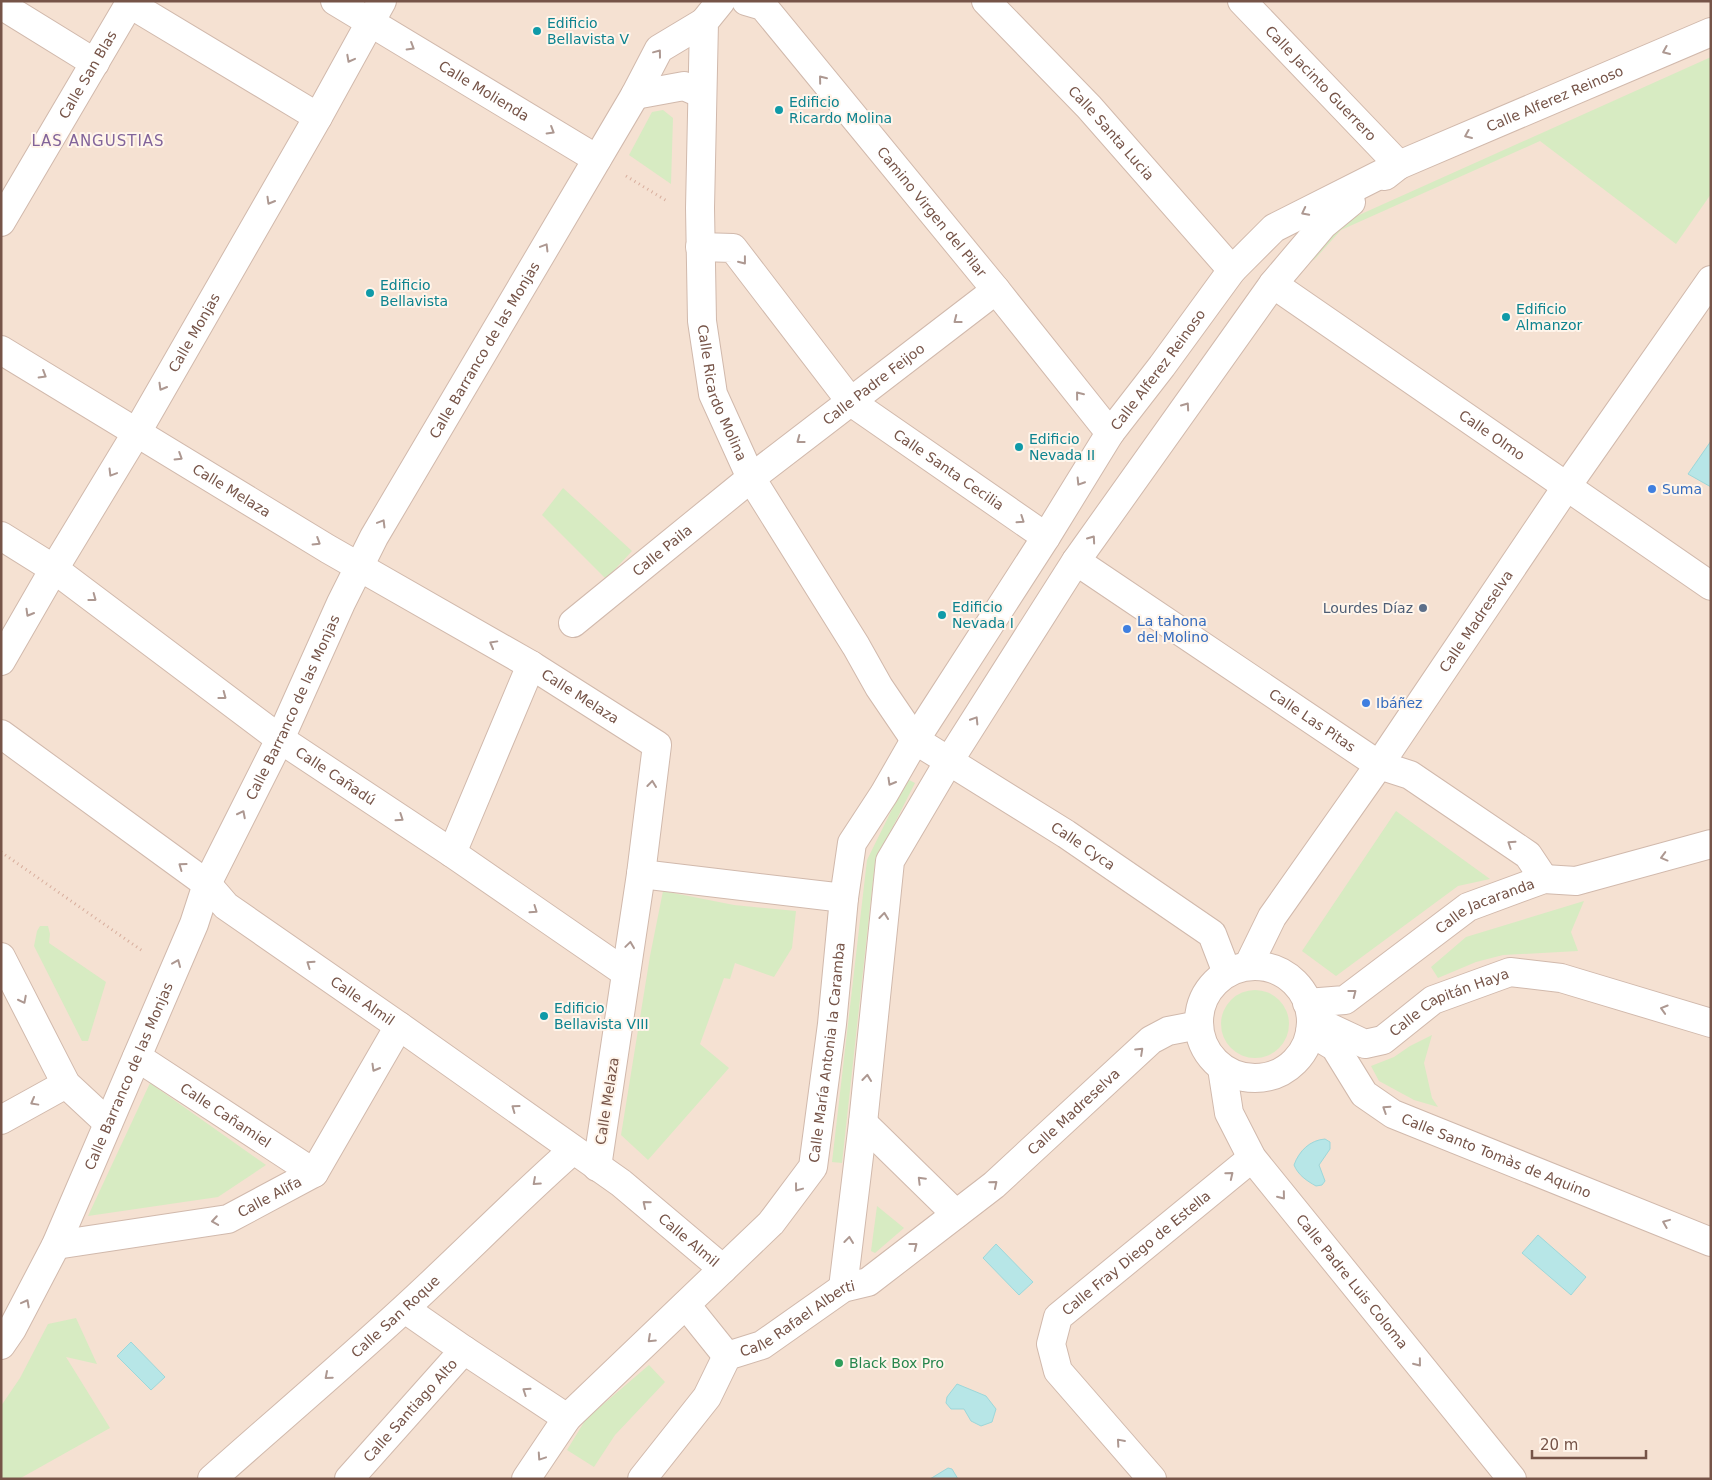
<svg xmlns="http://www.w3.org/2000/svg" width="1712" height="1480" font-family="'DejaVu Sans',sans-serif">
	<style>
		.residential { fill: #f5e1d2 }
		.green { fill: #d7ebc2 }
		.water { fill: #b7e6e7; stroke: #9dd7d9 }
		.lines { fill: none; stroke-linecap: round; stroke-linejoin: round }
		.minor-casing { stroke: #d1b9ac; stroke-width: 30 }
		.path { stroke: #d8ae9d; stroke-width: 3; stroke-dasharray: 1 4; stroke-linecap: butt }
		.minor { stroke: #fff; stroke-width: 28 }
		.oneway { stroke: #ad9891 }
		.culture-dot { fill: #0f9aa8; stroke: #fff5eb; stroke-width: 2 }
		.shop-dot { fill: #3f7fe0; stroke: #fff5eb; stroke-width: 2 }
		.service-dot { fill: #5c6f8a; stroke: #fff5eb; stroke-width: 2 }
		.leisure-dot { fill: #2e9e5b; stroke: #fff5eb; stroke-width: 2 }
		.labels { text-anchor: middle; stroke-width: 4; stroke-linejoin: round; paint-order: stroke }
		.culture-label { font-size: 14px; fill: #0d838f; stroke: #fff5eb; text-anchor: start }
		.street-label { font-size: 14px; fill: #765448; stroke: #fff5eb }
		.shop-label { font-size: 14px; fill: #366cbe; stroke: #fff5eb; text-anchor: start }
		.service-label { font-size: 14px; fill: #4e5e75; stroke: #fff5eb; text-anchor: end }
		.leisure-label { font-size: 14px; fill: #27864d; stroke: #fff5eb; text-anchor: start }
		.neighbourhood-label { font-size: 15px; letter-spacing: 1px; fill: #82649a; stroke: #fff5eb }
	</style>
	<rect width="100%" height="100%" fill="#fdf0e4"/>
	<rect class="residential" x="1" y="1" width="1710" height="1478"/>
	<g class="green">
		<path d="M 1711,57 L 1711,194 L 1676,244 L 1540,141 L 1341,230 L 1314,260 L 1309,257 L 1339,224 Z"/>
		<path d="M 663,110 L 673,118 L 671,184 L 629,155 L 652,112 Z"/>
		<path d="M 563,488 L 632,551 L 606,579 L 542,515 Z"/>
		<path d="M 907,779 L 915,783 L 875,862 L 842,1163 L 832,1162 L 867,860 Z"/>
		<path d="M 1396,811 L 1490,879 L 1458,886 L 1336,976 L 1302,951 Z"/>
		<path d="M 663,891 L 734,905 L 796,911 L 792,948 L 774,977 L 735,963 L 730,979 L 724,978 L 700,1044 L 729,1068 L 648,1160 L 621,1135 L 650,956 Z"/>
		<path d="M 1584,901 L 1571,932 L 1578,951 L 1503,955 L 1476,962 L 1438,978 L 1431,967 L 1466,937 Z"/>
		<path d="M 40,926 L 48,926 L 50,934 L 49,943 L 106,982 L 88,1041 L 82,1041 L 34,946 L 37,931 Z"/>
		<circle cx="1255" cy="1024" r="34"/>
		<path d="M 1432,1035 L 1424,1063 L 1432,1098 L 1438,1107 L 1414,1100 L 1379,1081 L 1371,1066 L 1394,1057 L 1410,1046 Z"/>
		<path d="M 150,1083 L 266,1165 L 218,1197 L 88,1216 Z"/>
		<path d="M 877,1206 L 904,1228 L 875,1253 L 871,1251 Z"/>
		<path d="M 76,1318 L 97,1364 L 66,1357 L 110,1428 L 19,1479 L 1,1479 L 1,1406 L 20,1378 L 48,1324 Z"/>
		<path d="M 649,1365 L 665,1382 L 615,1435 L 594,1467 L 567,1450 L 586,1419 Z"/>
	</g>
	<g class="water">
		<path d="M 1711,441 L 1711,487 L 1688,474 Z"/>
		<path d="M 1325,1139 L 1330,1142 L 1330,1149 L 1319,1165 L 1325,1181 L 1322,1185 L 1316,1186 C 1307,1181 1298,1175 1294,1165 C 1299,1151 1310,1140 1325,1139 Z"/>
		<path d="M 1538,1235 L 1586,1277 L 1571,1295 L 1522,1253 Z"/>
		<path d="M 996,1244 L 1033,1282 L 1019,1295 L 983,1258 Z"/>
		<path d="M 131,1342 L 165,1377 L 151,1390 L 117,1356 Z"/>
		<path d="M 957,1384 L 986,1396 L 996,1409 L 992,1422 L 981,1426 L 971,1421 L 964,1409 L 951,1409 L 946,1403 L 947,1397 Z"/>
		<path d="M 948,1468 L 952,1469 L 958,1479 L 930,1479 Z"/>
	</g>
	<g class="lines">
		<defs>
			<g id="minor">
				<path id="s1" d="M 335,1 L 597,159"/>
				<path id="s2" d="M 721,1 L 704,22 L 700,208 L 702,321 L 713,394 L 751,478 L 856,646 L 879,687 L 915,740 L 1066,834 L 1212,934 L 1227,973"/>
				<path id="s3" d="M 746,1 L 763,6 L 996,290 L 1110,433"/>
				<path id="s4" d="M 986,1 L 1089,107 L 1232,270"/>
				<path id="s5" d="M 1242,1 L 1399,165 L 1385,176"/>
				<path d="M 130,4 L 318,117"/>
				<path d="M 1,5 L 95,63"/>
				<path d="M 635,95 L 684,86 L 702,94"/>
				<path id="s6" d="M 1,222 L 131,1"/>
				<path id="s7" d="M 700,247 L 733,248 L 851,402 L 1046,537"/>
				<path id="s8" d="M 1273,284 L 1711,586"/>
				<path id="s9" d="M 1,350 L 328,549 L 531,665 L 657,745 L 641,874 L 597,1167"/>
				<path id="s10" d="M 1,536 L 54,569 L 280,739 L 452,853 L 626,973"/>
				<path id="s11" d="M 1076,561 L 1379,765 L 1410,775 L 1528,855 L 1544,879"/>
				<path id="s12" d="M 573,623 L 751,478 L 996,290"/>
				<path id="s13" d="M 1,661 L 54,569 L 137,432 L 318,117 L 382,1"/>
				<path id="s14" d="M 1,734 L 207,884 L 226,906 L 399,1026 L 621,1183 L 723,1269"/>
				<path d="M 452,853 L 531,665"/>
				<path d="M 641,874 L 844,898"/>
				<path d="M 1,957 L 66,1084 L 108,1123"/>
				<path id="s15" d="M 1248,966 L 1272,917 L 1379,765 L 1567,486 L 1711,280"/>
				<circle cx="1255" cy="1022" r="56"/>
				<path id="s16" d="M 1307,1003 L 1345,1000 L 1468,907 L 1544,879 L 1576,881 L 1711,844"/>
				<path id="s17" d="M 1316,1021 L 1365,1044 L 1383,1040 L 1433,1000 L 1510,972 L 1561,978 L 1711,1023"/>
				<path id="s18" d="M 1310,1032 L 1335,1047 L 1364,1094 L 1393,1114 L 1711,1242"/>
				<path id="s19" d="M 137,1057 L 314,1173"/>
				<path id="s20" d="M 1222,1068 L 1229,1113 L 1252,1158 L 1512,1479"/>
				<path d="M 1,1120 L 66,1084"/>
				<path d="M 863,1123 L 956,1214"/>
				<path id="s21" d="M 56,1245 L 228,1219 L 314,1173 L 399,1026"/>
				<path d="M 843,1288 L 863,1123 L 890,861 L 949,761 L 1076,561 L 1273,284 L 1323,225 L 1351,202"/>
				<path d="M 686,1305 L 727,1356"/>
				<path id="s22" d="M 1,1345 L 12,1329 L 56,1245 L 194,924 L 207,884 L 280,739 L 341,603 L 374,537 L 635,95 L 659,49 L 704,22"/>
				<path d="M 464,1350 L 567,1418"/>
				<path id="s23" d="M 212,1479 C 276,1422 342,1366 405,1308 C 462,1256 515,1201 573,1150"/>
				<path id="s24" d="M 349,1479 L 464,1350 L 405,1309"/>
				<path id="s25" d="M 526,1479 L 567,1418 L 771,1223 L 813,1167 L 832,1024 L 844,898 L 852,843 L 884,794 L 915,740 L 1046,537 L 1110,433 L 1162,366 L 1232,270 L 1274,228 L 1399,165 L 1711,32"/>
				<path id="s26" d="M 642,1479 L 707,1397 L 727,1356 L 762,1345 L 843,1288 L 868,1282 L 994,1185 L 1151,1040 L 1168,1031 L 1199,1025"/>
				<path id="s27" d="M 1152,1479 L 1058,1371 L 1051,1344 L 1058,1317 L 1252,1158"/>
			</g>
		</defs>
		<use href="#minor" class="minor-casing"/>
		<g class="path">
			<path d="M 626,176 L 667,201"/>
			<path d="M 1,852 L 144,952"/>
		</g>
		<use href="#minor" class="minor"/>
	</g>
	<defs><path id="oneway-chevron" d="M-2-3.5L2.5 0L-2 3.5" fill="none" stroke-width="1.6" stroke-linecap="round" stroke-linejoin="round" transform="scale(1.25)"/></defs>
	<g class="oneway">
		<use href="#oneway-chevron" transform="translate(411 47) rotate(31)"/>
		<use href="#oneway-chevron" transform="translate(1666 51) rotate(157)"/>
		<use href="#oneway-chevron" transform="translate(658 53) rotate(-53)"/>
		<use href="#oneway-chevron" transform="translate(350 59) rotate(118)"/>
		<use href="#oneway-chevron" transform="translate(822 79) rotate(-129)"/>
		<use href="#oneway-chevron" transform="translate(551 131) rotate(31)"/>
		<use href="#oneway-chevron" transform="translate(1468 135) rotate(157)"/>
		<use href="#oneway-chevron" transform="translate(270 201) rotate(120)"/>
		<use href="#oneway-chevron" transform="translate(1305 212) rotate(153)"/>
		<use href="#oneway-chevron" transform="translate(545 247) rotate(-59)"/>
		<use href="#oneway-chevron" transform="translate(743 261) rotate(52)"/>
		<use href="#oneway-chevron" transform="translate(957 320) rotate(142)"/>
		<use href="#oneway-chevron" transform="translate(43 375) rotate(31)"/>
		<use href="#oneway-chevron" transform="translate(162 387) rotate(120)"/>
		<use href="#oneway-chevron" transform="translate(1079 395) rotate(-129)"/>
		<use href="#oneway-chevron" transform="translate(1186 406) rotate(-55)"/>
		<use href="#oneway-chevron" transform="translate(800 440) rotate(143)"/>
		<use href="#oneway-chevron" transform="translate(179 457) rotate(32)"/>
		<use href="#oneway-chevron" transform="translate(112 473) rotate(121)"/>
		<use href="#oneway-chevron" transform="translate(1080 482) rotate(122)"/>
		<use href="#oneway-chevron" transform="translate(1021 520) rotate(34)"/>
		<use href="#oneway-chevron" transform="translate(382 523) rotate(-59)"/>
		<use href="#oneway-chevron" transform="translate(1092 539) rotate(-55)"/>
		<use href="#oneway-chevron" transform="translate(317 542) rotate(32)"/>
		<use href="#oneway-chevron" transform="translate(93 598) rotate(37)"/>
		<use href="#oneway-chevron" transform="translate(29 613) rotate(120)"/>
		<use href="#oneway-chevron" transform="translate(493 644) rotate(-151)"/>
		<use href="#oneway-chevron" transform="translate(223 696) rotate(37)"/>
		<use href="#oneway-chevron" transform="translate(975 720) rotate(-58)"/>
		<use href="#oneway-chevron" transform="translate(891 782) rotate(120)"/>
		<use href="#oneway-chevron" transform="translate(652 784) rotate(-83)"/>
		<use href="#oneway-chevron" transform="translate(242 814) rotate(-63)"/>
		<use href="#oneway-chevron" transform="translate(400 818) rotate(34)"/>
		<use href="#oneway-chevron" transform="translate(1511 844) rotate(-146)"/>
		<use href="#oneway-chevron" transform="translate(1664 857) rotate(165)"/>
		<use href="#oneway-chevron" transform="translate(182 866) rotate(-144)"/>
		<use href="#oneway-chevron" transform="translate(534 910) rotate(35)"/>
		<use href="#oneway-chevron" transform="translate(884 916) rotate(-84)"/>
		<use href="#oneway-chevron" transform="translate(630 945) rotate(-82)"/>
		<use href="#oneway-chevron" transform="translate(177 963) rotate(-67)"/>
		<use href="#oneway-chevron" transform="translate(310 964) rotate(-145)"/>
		<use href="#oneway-chevron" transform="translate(1353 993) rotate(-38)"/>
		<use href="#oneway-chevron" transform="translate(23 1000) rotate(63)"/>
		<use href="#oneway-chevron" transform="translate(1664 1009) rotate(-163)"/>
		<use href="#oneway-chevron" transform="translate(1140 1051) rotate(-43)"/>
		<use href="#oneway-chevron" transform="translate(375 1068) rotate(120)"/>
		<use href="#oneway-chevron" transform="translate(867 1078) rotate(-84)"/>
		<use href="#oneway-chevron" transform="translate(34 1102) rotate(151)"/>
		<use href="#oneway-chevron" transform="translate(515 1108) rotate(-144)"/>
		<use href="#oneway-chevron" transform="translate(1386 1109) rotate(-147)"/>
		<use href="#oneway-chevron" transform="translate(1230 1175) rotate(-39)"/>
		<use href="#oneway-chevron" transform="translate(921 1180) rotate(-135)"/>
		<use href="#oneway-chevron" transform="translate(536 1182) rotate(138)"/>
		<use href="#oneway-chevron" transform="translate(994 1184) rotate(-40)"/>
		<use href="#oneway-chevron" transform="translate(798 1188) rotate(127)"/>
		<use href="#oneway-chevron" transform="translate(1282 1196) rotate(51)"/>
		<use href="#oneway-chevron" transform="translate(646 1204) rotate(-140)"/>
		<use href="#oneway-chevron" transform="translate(215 1221) rotate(171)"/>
		<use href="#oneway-chevron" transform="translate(1666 1223) rotate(-158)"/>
		<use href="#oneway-chevron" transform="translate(849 1240) rotate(-83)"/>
		<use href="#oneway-chevron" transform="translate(914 1246) rotate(-38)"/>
		<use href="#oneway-chevron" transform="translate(26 1303) rotate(-62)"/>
		<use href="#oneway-chevron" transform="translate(651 1339) rotate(137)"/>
		<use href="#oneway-chevron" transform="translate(1418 1363) rotate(51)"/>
		<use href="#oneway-chevron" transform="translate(328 1376) rotate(139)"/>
		<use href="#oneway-chevron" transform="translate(526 1391) rotate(-146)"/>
		<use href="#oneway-chevron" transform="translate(1120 1442) rotate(-131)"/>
		<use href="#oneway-chevron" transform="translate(541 1457) rotate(124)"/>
	</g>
	<g class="culture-dot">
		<circle cx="537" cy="31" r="5"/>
		<circle cx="779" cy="110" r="5"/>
		<circle cx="370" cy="293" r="5"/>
		<circle cx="1506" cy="317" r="5"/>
		<circle cx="1019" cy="447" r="5"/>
		<circle cx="942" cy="615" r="5"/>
		<circle cx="544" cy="1016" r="5"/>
	</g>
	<g class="shop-dot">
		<circle cx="1652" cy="489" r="5"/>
		<circle cx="1127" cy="629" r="5"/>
		<circle cx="1366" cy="703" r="5"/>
	</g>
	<circle class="service-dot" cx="1423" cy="608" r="5"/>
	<circle class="leisure-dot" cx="839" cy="1363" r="5"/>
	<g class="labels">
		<g class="culture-label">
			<text x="547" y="28">Edificio<tspan x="547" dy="16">Bellavista V</tspan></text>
			<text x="789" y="107">Edificio<tspan x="789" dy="16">Ricardo Molina</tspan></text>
			<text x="380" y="290">Edificio<tspan x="380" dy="16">Bellavista</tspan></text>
			<text x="1516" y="314">Edificio<tspan x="1516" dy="16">Almanzor</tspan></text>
			<text x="1029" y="444">Edificio<tspan x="1029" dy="16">Nevada II</tspan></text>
			<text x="952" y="612">Edificio<tspan x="952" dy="16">Nevada I</tspan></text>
			<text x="554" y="1013">Edificio<tspan x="554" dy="16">Bellavista VIII</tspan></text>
		</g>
		<g class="street-label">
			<text dy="5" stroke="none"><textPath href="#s6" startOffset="171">Calle San Blas</textPath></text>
			<text dy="5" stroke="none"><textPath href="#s5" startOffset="114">Calle Jacinto Guerrero</textPath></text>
			<text dy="5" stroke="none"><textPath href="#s1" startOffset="174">Calle Molienda</textPath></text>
			<text dy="5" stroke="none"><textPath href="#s25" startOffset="1809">Calle Alferez Reinoso</textPath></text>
			<text dy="5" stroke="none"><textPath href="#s4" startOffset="182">Calle Santa Lucia</textPath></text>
			<text dy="5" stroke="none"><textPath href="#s3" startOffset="284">Camino Virgen del Pilar</textPath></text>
			<text dy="5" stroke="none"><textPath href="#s13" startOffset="381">Calle Monjas</textPath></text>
			<text dy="5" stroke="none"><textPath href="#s22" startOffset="1108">Calle Barranco de las Monjas</textPath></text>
			<text dy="5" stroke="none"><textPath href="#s25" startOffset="1316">Calle Alferez Reinoso</textPath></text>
			<text dy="5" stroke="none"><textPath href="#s12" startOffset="384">Calle Padre Feijoo</textPath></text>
			<text dy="5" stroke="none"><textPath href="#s2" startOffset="401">Calle Ricardo Molina</textPath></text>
			<text dy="5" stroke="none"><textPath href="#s8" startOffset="266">Calle Olmo</textPath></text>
			<text dy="5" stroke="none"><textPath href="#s7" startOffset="346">Calle Santa Cecilia</textPath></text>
			<text dy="5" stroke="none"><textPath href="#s9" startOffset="270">Calle Melaza</textPath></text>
			<text dy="5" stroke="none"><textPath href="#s12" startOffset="115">Calle Paila</textPath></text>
			<text dy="5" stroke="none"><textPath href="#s15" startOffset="414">Calle Madreselva</textPath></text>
			<text dy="5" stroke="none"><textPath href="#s9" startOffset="675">Calle Melaza</textPath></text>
			<text dy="5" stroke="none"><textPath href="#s22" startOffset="702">Calle Barranco de las Monjas</textPath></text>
			<text dy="5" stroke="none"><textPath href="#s11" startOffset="285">Calle Las Pitas</textPath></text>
			<text dy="5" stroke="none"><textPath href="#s10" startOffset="412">Calle Cañadú</textPath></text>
			<text dy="5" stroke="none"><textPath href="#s2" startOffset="1000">Calle Cyca</textPath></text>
			<text dy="5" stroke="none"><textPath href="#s16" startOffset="208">Calle Jacaranda</textPath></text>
			<text dy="5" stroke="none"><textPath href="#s14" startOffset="450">Calle Almil</textPath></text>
			<text dy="5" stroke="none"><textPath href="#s17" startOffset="150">Calle Capitán Haya</textPath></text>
			<text dy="5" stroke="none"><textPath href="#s25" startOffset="541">Calle María Antonia la Caramba</textPath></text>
			<text dy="5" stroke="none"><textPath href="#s22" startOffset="298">Calle Barranco de las Monjas</textPath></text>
			<text transform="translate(607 1101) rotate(-81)" y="5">Calle Melaza</text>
			<text dy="5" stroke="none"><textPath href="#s26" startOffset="579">Calle Madreselva</textPath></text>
			<text dy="5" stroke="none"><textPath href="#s19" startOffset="106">Calle Cañamiel</textPath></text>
			<text dy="5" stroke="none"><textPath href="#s18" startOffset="231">Calle Santo Tomàs de Aquino</textPath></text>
			<text dy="5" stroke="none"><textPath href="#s21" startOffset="221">Calle Alifa</textPath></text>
			<text dy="5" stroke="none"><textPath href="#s14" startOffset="855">Calle Almil</textPath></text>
			<text dy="5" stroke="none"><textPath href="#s27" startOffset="300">Calle Fray Diego de Estella</textPath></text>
			<text dy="5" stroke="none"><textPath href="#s20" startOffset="255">Calle Padre Luis Coloma</textPath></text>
			<text dy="5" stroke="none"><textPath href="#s23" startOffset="245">Calle San Roque</textPath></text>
			<text dy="5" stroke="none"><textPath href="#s26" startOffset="231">Calle Rafael Alberti</textPath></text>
			<text dy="5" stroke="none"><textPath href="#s24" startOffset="92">Calle Santiago Alto</textPath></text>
		</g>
		<g class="shop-label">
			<text x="1662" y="494">Suma</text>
			<text x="1137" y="626">La tahona<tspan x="1137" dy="16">del Molino</tspan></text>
			<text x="1376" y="708">Ibáñez</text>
		</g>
		<g class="service-label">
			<text x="1413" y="613">Lourdes Díaz</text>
		</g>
		<g class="leisure-label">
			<text x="849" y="1368">Black Box Pro</text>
		</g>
		<g class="neighbourhood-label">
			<text x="98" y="146">LAS ANGUSTIAS</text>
		</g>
	</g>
	<rect width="1712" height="1480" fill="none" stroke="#765448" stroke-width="5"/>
	<path d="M1532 1450v8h114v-8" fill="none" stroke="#765448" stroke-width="2.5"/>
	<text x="1540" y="1450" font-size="15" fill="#765448" stroke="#fff5eb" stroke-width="4" paint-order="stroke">20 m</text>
</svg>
